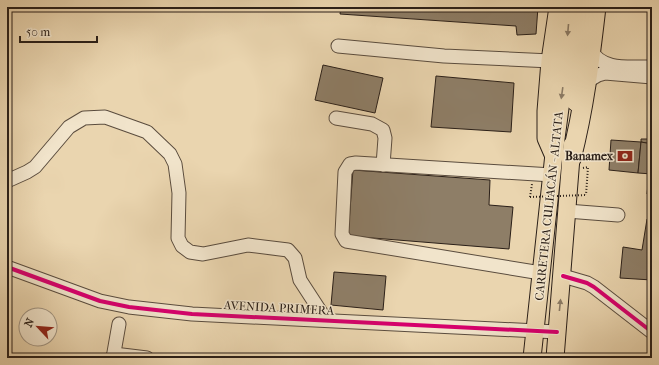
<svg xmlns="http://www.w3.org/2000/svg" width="659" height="365" font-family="'IM FELL French Canon',serif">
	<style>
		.building { fill: #8e7e67; stroke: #2a1f18 }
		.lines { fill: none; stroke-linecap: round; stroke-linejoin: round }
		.minor-casing { stroke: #5a4c3e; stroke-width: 15 }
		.major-casing { stroke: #2a1f18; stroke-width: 19 }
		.highway-casing { stroke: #2a1f18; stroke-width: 21 }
		.path { stroke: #2a1f18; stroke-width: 2; stroke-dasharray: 1 2; stroke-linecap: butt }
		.minor { stroke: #f1e4cb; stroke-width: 13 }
		.major { stroke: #ead5af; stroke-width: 17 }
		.highway { stroke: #ead5af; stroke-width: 19 }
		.path-bridge { stroke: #2a1f18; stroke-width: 2; stroke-dasharray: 1 2; stroke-linecap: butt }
		.cycleway-casing { stroke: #f1e4cb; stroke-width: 6 }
		.cycleway { stroke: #d6006c; stroke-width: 4 }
		.oneway { fill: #8a7a64 }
		.labels { text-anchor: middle; stroke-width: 3; stroke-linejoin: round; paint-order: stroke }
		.poi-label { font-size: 12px; font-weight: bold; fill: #2a1f18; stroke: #f1e4cb; text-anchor: end }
		.street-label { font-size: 12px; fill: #2a1f18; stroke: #f1e4cb }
	</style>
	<rect width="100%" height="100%" fill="#ead5af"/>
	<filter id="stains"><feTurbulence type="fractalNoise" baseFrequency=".005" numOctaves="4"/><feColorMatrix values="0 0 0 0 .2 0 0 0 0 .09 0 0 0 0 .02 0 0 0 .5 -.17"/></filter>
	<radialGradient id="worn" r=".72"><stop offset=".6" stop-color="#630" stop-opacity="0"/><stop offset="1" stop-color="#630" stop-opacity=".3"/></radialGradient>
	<g class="building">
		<path d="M 341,7 L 538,7 L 536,34 L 517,35 L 516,26 L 340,14 Z"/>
		<path d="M 323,65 L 383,78 L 375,113 L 315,100 Z"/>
		<path d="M 436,76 L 514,83 L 511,132 L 431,127 Z"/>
		<path d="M 641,139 L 652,139 L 652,144 L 641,142 Z"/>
		<path d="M 611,140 L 641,142 L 638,173 L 609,170 Z"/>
		<path d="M 641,142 L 652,144 L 652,174 L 638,173 Z"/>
		<path d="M 353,170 L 490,180 L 489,205 L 513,207 L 509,249 L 348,236 Z"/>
		<path d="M 649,174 L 652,174 L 652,194 L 647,194 Z"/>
		<path d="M 647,219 L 652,219 L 652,280 L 620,278 L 623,247 L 642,250 Z"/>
		<path d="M 334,272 L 386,276 L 383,310 L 331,305 Z"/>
	</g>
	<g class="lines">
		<defs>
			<g id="minor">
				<path d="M 338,46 L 444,56 L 551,61"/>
				<path d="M 591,50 C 602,72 632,66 652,67"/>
				<path d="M 588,81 L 598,75 L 605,73 L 652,77"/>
				<path d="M 336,118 L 372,124 L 383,130 L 385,138 L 383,165"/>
				<path d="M 7,181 L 27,172 L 35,167 L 69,127 L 84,118 L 105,117 L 147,132 L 170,154 L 175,164 L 179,193 L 178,238 L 182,246 L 190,252 L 203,254 L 248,245 L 288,250 L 295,258 L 300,280 L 326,320"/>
				<path d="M 567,211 L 618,215"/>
				<path d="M 7,267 L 100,301 L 129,307 L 192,314 L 557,332"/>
				<path d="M 541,273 L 346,241 L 342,234 L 345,172 L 350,164 L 356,163 L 552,175"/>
				<path d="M 563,276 L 587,283 L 594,287 L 652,332"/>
				<path d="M 114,354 L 147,358"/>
				<path d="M 113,358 L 119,324"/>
			</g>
			<g id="major">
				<path d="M 575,102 L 584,7"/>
				<path d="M 532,358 L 554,154 L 563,85 L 570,7"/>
				<path d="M 555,358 L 572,145"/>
			</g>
			<g id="highway">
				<path d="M 554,154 L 547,138 L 547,111 L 551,61 L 559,7"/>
				<path d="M 571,159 C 584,109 590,59 596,7"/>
			</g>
		</defs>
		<use href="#minor" class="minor-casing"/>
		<use href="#major" class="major-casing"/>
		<use href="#highway" class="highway-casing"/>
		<g class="path">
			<path d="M 583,168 L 588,167 L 586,195"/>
			<path d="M 530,197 L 532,184"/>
		</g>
		<use href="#minor" class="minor"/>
		<use href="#major" class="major"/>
		<use href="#highway" class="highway"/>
		<path class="path-bridge" d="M 530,197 L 586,195"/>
		<defs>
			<g id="cycleway">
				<path d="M 7,267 L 100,301 L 129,307 L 192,314 L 557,332"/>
				<path d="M 563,276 L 587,283 L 594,287 L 652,332"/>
			</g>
		</defs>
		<use href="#cycleway" class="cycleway-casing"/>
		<use href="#cycleway" class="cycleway"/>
	</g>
	<defs><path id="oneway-solid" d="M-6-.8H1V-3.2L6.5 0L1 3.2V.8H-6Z"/></defs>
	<g class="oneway">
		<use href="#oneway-solid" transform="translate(568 30) rotate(95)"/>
		<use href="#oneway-solid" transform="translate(562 93) rotate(98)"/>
		<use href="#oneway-solid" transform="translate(560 305) rotate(-84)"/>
	</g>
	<defs>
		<symbol id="bank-bare" viewBox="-9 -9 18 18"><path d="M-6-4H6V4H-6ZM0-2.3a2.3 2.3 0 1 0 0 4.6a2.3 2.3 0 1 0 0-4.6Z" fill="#8f2418" stroke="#f1e4cb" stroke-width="2.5" paint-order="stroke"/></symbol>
	</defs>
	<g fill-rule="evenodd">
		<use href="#bank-bare" x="614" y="145" width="22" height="22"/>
	</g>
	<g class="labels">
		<g class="poi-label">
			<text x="613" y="160">Banamex</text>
		</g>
		<g class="street-label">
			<text transform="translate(549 206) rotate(-84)" y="4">CARRETERA CULIACÁN - ALTATA</text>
			<text transform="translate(279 308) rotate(3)" y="4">AVENIDA PRIMERA</text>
		</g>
	</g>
	<rect width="659" height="365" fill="none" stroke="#ead5af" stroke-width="24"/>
	<rect x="8" y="8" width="643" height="349" fill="none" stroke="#2a1f18" stroke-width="2"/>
	<rect x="12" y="12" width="635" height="341" fill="none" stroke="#2a1f18"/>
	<g transform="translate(38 327) rotate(296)"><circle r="19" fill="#f1e4cb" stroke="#a19583"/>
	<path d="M0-3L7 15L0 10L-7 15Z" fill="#8f2418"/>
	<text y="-6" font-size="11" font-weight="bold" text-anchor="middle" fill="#2a1f18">N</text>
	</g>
	<path d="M20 36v6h77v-6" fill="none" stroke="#2a1f18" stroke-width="2"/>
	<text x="26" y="36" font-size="12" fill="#2a1f18" stroke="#f1e4cb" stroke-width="3" paint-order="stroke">50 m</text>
	<rect width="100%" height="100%" filter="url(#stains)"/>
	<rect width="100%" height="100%" fill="url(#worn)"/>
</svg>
